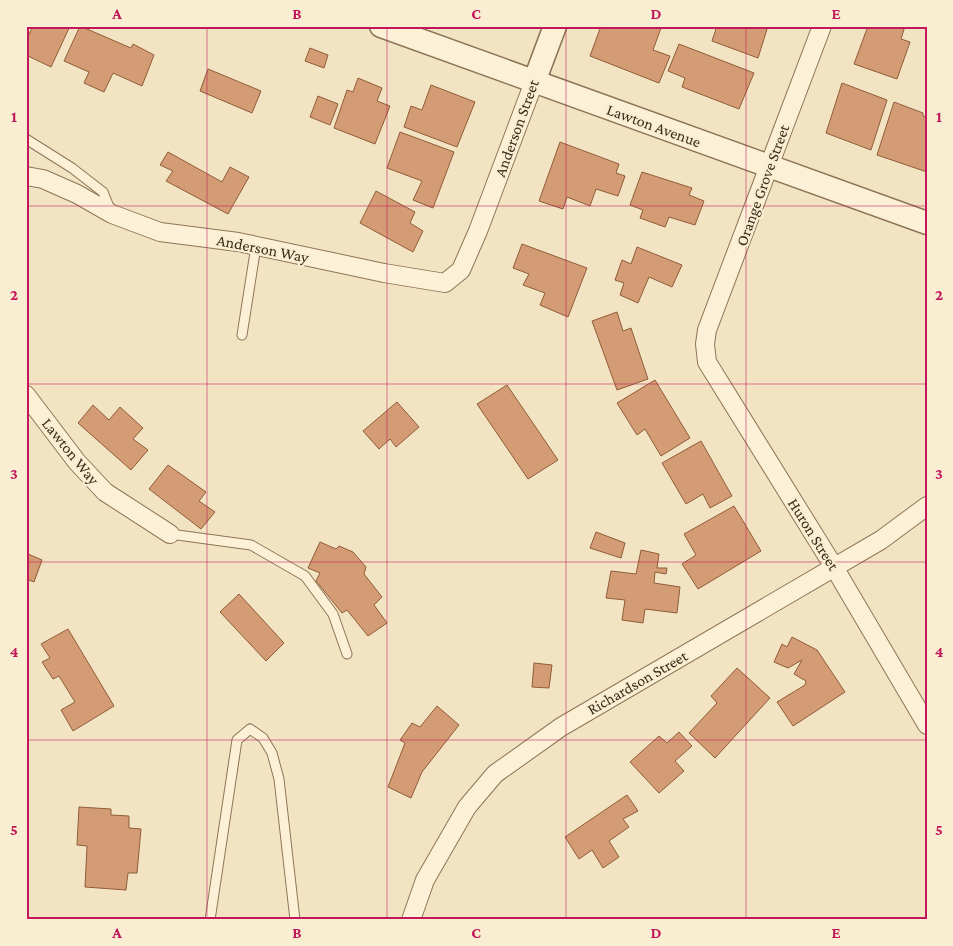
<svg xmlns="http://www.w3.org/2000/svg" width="953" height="946" font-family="'Crimson Pro',serif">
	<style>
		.building { fill: #d49c74; stroke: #905c3a }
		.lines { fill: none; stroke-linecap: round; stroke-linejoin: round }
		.service-casing { stroke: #8e7457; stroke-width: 11 }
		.minor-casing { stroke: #8e7457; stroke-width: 20 }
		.tertiary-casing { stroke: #8e7457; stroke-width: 25 }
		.service { stroke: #fcf1d6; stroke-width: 9 }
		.minor { stroke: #fcf1d6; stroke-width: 18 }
		.tertiary { stroke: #fcf1d6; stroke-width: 22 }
		.grid { fill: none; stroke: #c2185b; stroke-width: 1; stroke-opacity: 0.55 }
		.labels { text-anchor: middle; stroke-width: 4.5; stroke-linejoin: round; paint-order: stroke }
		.street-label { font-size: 16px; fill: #3c2c1d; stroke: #f9eed2 }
		.neatline { fill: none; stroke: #c2185b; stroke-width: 2 }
		.grid-label { font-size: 16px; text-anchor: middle; font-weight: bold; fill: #c2185b }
	</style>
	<rect width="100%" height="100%" fill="#f2e4c2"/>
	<g class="building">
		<path d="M 27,26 L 70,26 L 51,67 L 26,55 L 26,41 L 32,28 Z"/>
		<path d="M 80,26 L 131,48 L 133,44 L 154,55 L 142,86 L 113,73 L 104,92 L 84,83 L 89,72 L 64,61 Z"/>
		<path d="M 601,26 L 661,28 L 653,50 L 670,56 L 659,83 L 590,56 Z"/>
		<path d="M 717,26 L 768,26 L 758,58 L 712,41 Z"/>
		<path d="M 868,26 L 905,26 L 901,39 L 910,42 L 897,79 L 854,64 Z"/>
		<path d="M 679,44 L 754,73 L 739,109 L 682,87 L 685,78 L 668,71 Z"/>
		<path d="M 310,48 L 328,55 L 324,68 L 305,61 Z"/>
		<path d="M 208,69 L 261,91 L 252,113 L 200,91 Z"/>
		<path d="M 358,78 L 382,88 L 377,101 L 390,106 L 375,144 L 334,128 L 347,90 L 353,92 Z"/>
		<path d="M 842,83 L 887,100 L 871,150 L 826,133 Z"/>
		<path d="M 431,85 L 475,102 L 457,147 L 404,127 L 411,106 L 422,110 Z"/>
		<path d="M 318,96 L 338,104 L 330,125 L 310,117 Z"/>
		<path d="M 894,102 L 923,113 L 923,116 L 927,117 L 927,172 L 877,155 Z"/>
		<path d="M 400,132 L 454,152 L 433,208 L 413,200 L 422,181 L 387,168 Z"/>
		<path d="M 560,142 L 619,164 L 616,173 L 625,176 L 618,196 L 596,189 L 590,206 L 567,197 L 563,209 L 539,201 Z"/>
		<path d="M 168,152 L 222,182 L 230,167 L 249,177 L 228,214 L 166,181 L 173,171 L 160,165 Z"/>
		<path d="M 642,172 L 692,188 L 689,195 L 704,201 L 695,225 L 669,217 L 665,227 L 640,218 L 643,210 L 630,205 Z"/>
		<path d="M 376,191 L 415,212 L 410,223 L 423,231 L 413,252 L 360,223 Z"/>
		<path d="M 522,244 L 587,268 L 568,317 L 540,305 L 545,293 L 523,285 L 529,274 L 513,268 Z"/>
		<path d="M 637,247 L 682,265 L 672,287 L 649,277 L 638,303 L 620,295 L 624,283 L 615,280 L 622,260 L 631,264 Z"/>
		<path d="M 617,312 L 623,331 L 631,328 L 648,379 L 617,390 L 592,321 Z"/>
		<path d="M 655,380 L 690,438 L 661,456 L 645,429 L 637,435 L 617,403 Z"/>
		<path d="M 507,385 L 558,460 L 528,479 L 477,404 Z"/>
		<path d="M 397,402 L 419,427 L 396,447 L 390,439 L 379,449 L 363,431 Z"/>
		<path d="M 93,405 L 109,420 L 120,407 L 143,428 L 133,439 L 148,450 L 131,470 L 78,423 Z"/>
		<path d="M 701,441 L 732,496 L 710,508 L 703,494 L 686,504 L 662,463 Z"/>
		<path d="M 168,465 L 206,492 L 199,501 L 215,512 L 201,529 L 149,489 Z"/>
		<path d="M 734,506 L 761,551 L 698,589 L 682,564 L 696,555 L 684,534 Z"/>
		<path d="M 596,532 L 625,543 L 621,558 L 590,548 Z"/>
		<path d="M 320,542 L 336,549 L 339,546 L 353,552 L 366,567 L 364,574 L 382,597 L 374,605 L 387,623 L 368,636 L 347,610 L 342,613 L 316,581 L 320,573 L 308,568 Z"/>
		<path d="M 641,550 L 659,554 L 657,568 L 667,568 L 666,574 L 655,572 L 654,583 L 680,587 L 677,613 L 645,609 L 643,623 L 622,620 L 625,600 L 606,598 L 611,571 L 636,574 Z"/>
		<path d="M 26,553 L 42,560 L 34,582 L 26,579 Z"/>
		<path d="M 239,594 L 284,643 L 266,661 L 220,612 Z"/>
		<path d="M 68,629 L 114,706 L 73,731 L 61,710 L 75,702 L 59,676 L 53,679 L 42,662 L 50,658 L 41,644 Z"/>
		<path d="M 792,637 L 817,650 L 845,692 L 793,726 L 777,702 L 805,685 L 806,681 L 794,674 L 802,660 L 788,668 L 774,662 L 782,644 L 787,647 Z"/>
		<path d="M 534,663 L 552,665 L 549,688 L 532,687 Z"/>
		<path d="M 737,668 L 770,698 L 715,758 L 689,733 L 717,703 L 711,696 Z"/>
		<path d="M 437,706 L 459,725 L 422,772 L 411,798 L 388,787 L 405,743 L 400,740 L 412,723 L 420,727 Z"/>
		<path d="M 679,732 L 692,746 L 675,761 L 684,771 L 659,793 L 630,762 L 659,736 L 667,743 Z"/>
		<path d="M 627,795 L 638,811 L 623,819 L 629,827 L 609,841 L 619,857 L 603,868 L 592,850 L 579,859 L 565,837 Z"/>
		<path d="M 79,807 L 111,809 L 111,815 L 129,816 L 129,828 L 141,829 L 137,873 L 128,873 L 126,890 L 85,887 L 87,846 L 77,845 Z"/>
	</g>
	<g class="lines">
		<defs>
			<g id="service">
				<path d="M 26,139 L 72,168 L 103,192 L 111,212"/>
				<path d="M 242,335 L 256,246"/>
				<path d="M 170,534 L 251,545 L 305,576 L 333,614 L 347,654"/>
				<path d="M 210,920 L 237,740 L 250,729 L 263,738 L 272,753 L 279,779 L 295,920"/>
			</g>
			<g id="minor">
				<path d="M 822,26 L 707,330 L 705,344 L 707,362 L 834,567 L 927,725"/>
				<path d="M 26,176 L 43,179 L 77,194 L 112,214 L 160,232 L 238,242 L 384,273 L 445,283 L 461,270 L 478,231 L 534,82"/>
				<path d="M 26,395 L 77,462 L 105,492 L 170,534"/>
				<path d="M 411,920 L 425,880 L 467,807 L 495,774 L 561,727 L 881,540 L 927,506"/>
			</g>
			<g id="tertiary">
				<path d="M 381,26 L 927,223"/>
				<path d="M 534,82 L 555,26"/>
			</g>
		</defs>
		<use href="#service" class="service-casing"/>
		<use href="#minor" class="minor-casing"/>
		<use href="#tertiary" class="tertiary-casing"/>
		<use href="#service" class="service"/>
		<use href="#minor" class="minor"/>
		<use href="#tertiary" class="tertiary"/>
	</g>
	<path class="grid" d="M 207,26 L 207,920M 387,26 L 387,920M 566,26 L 566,920M 746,26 L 746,920M 26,206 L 927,206M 26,384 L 927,384M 26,562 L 927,562M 26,740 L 927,740"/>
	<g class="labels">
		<g class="street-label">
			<text transform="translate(654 125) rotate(20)" y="6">Lawton Avenue</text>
			<text transform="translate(516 128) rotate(-70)" y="6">Anderson Street</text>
			<text transform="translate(762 185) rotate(-70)" y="6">Orange Grove Street</text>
			<text transform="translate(263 248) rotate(11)" y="6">Anderson Way</text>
			<text transform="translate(71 451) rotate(51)" y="6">Lawton Way</text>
			<text transform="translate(814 534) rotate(58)" y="6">Huron Street</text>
			<text transform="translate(637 682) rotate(-30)" y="6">Richardson Street</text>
		</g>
	</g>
	<rect width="953" height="946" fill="none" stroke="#f9eed2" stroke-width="55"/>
	<rect x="28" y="28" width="898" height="890" class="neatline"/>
	<g class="grid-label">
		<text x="117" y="19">A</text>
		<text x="297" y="19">B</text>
		<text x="476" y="19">C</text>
		<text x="656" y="19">D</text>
		<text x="836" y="19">E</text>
		<text x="14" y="122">1</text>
		<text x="939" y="122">1</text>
		<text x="14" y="300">2</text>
		<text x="939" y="300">2</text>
		<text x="14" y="479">3</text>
		<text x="939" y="479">3</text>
		<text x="14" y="657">4</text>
		<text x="939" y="657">4</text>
		<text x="14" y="835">5</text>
		<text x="939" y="835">5</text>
		<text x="117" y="938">A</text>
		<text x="297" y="938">B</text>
		<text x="476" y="938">C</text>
		<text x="656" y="938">D</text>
		<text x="836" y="938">E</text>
	</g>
</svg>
